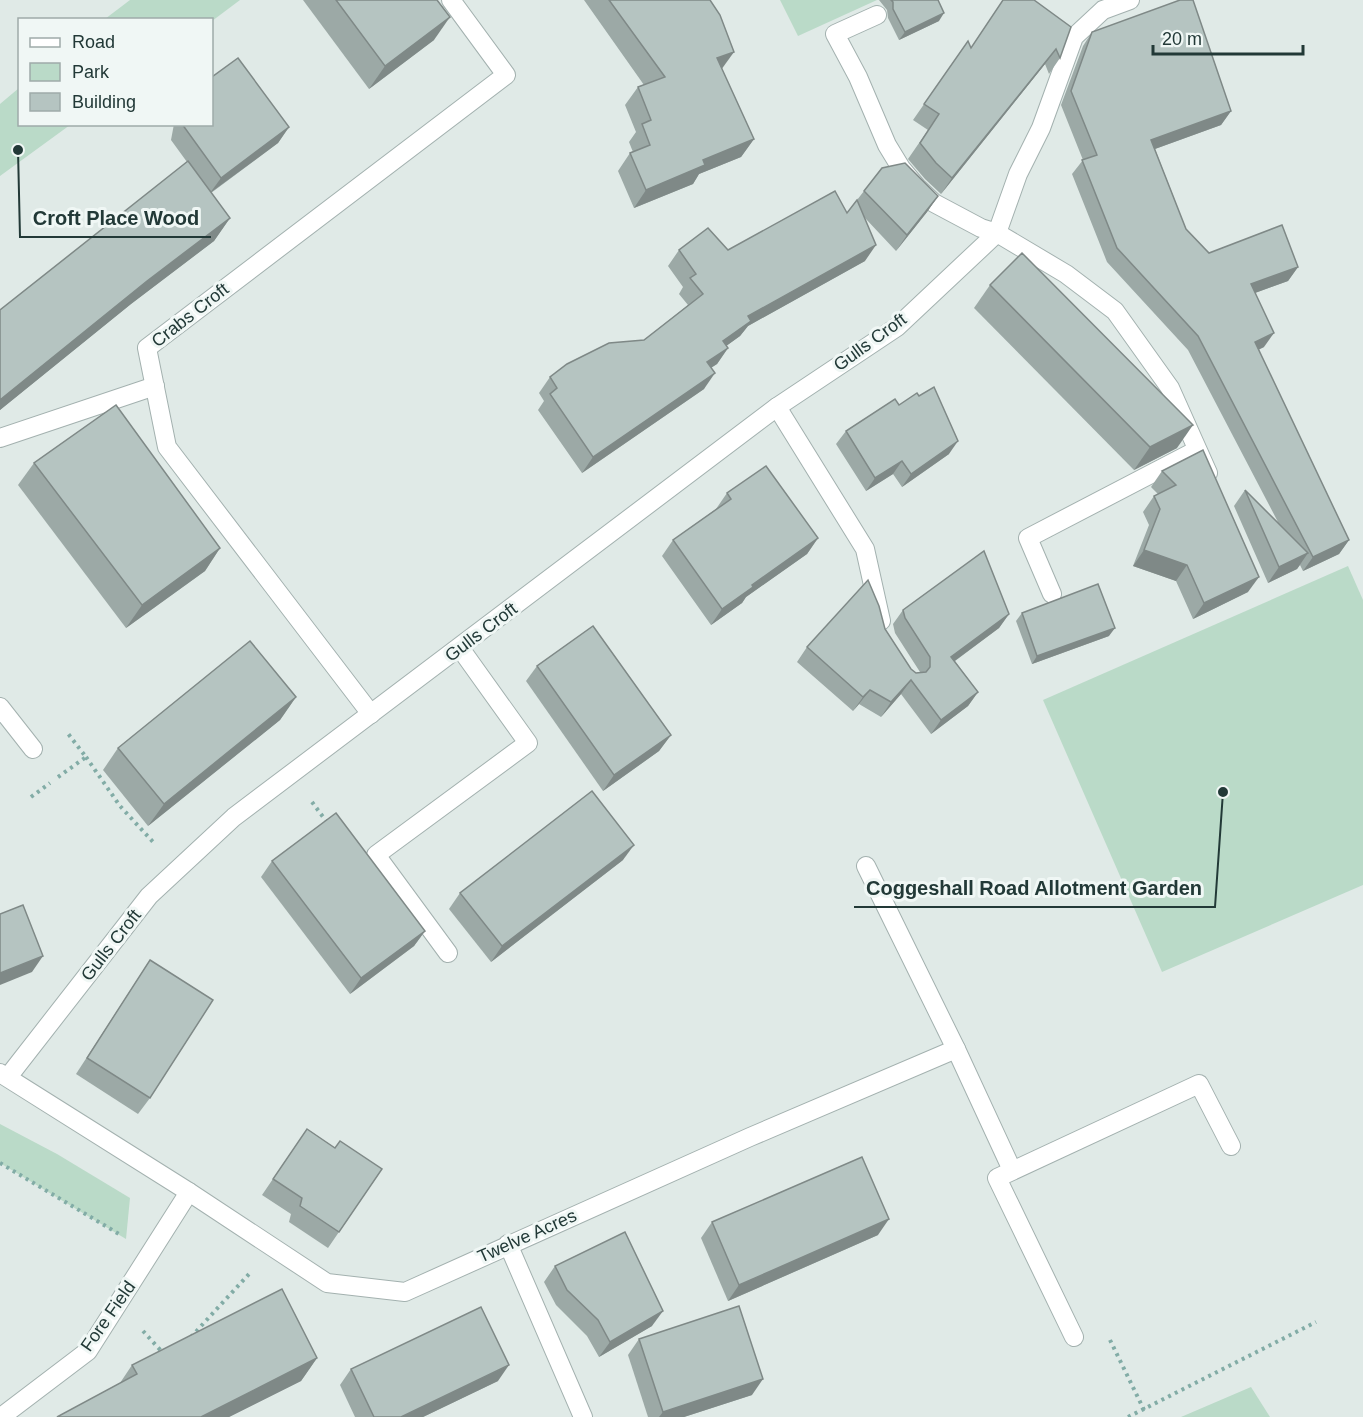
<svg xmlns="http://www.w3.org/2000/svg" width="1363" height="1417" viewBox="0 0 1363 1417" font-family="Helvetica,sans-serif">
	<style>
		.green { fill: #badac8 }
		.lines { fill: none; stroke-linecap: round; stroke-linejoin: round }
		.lane-casing { stroke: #a3b1af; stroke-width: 20 }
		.street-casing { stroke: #a3b1af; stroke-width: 20 }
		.path { stroke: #82aca6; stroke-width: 4; stroke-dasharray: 3 4.5; stroke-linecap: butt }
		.lane { stroke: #fff; stroke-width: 18 }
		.street { stroke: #fff; stroke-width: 18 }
		.wall { fill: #9ca9a6 }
		.shaded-wall { fill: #7f8987 }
		.building { fill: #b5c4c1; stroke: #7f8987; stroke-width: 1.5 }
		.labels { text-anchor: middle; stroke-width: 6; stroke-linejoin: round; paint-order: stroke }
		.street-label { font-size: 18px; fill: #223937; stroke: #f0f7f5 }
		.leader { fill: none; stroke: #223937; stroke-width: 2 }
		.callout-dot { fill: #223937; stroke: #f0f7f5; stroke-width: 2 }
		.callout-label { font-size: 20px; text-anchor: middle; font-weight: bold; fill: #223937; stroke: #f0f7f5; stroke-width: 6; stroke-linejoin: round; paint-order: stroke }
	</style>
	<rect width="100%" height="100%" fill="#e0eae7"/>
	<g class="green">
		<path d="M130 0H240L212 21 105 19Z"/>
		<path d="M780 0H877L798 36Z"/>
		<path d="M19 88 20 124 70 125 0 176V104Z"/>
		<path d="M1348 566 1363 600V885L1162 972 1043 700Z"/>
		<path d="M0 1124 57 1154 130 1198 126 1239 0 1163Z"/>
		<path d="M1251 1387 1270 1417H1181Z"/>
	</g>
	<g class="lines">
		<defs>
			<g id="lane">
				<path d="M777 407 865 549 881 621"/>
				<path d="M0 438 155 386"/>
				<path d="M0 707 33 749"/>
			</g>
			<g id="street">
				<path d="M877 15 835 34 858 77 887 145 901 168 917 187 934 203 981 228 997 233 1066 274 1115 311 1170 388 1208 473"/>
				<path d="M1052 594 1028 538 1197 450"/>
				<path d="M371 714 167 447 147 348 506 75 451 0"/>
				<path d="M866 866 956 1049"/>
				<path d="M448 953 376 855 528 743 460 648"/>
				<path d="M0 1073 189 1192 327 1283 405 1292 750 1137 956 1049 1012 1170"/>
				<path d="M8 1077 149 896 234 817 777 407 897 327 997 233 1018 174 1041 128 1074 37 1103 10 1130 0"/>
				<path d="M508 1244 583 1417"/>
				<path d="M1074 1337 997 1178 1199 1084 1231 1146"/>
				<path d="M1 1417 88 1351 189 1192"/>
			</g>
		</defs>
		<use href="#lane" class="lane-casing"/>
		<use href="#street" class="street-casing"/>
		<g class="path">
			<path d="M86 757 120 806 154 843"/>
			<path d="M58 777 86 757 66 731"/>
			<path d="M31 797 50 783"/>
			<path d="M312 802 329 825"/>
			<path d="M0 1163 119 1234"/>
			<path d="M143 1331 164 1354"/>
			<path d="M191 1337 249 1274"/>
			<path d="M1110 1340 1144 1410"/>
			<path d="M1128 1417 1316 1322"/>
		</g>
		<use href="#lane" class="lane"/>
		<use href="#street" class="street"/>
	</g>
	<g class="wall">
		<path d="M303 0H437L434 40 369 89Z"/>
		<path d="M584 0H710L722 69 754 139 741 157 699 174 693 184 634 208 618 171 630 153 633 152 629 142 636 132 625 105 638 87 644 85Z"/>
		<path d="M879 0H938L939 21 899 40 888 18 887 10Z"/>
		<path d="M1003 0H1034L1060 58 1049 74 1045 64 941 194 925 179 908 159 928 130 913 120 968 41 971 48Z"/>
		<path d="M1092 32 1231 111 1221 125 1155 149 1186 229 1209 253 1298 267 1288 281 1255 293 1264 347 1258 350 1349 540 1339 554 1303 571 1300 565 1297 569 1268 583 1234 506 1245 490 1278 522 1188 350 1107 262 1072 174 1083 160 1061 105 1083 46Z"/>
		<path d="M174 124H212L289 127 278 143 211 193 230 218 214 241 131 304 0 410V310L187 162 171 140Z"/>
		<path d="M864 191 938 196 927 212 896 251 865 218V261L748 326 740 336 726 346 728 348 717 364 711 368 704 389 582 473 538 410 544 401 539 393 550 377 644 340 688 305 679 294 683 287 668 266 679 250H728L847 213Z"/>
		<path d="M990 285 1177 448 1134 470 974 308Z"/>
		<path d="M899 405 949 454 902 487 893 474 866 491 836 444 846 431Z"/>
		<path d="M1203 450 1248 592 1193 619 1176 581 1133 566 1149 525 1143 512 1154 496 1158 494 1151 487 1162 471Z"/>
		<path d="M34 463 220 548 205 571 126 628 18 485Z"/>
		<path d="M727 493 818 538 807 554 746 597 742 603 711 625 662 556 673 540 716 509Z"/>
		<path d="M903 610 1009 614 999 628 955 661 978 692 968 706 931 734 901 694 881 717 859 704 853 711 797 662 807 647 885 629 911 669 916 673 920 672 895 633 893 624Z"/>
		<path d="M1022 613 1109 636 1032 664 1016 621Z"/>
		<path d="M537 666 671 735 659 751 603 791 526 681Z"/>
		<path d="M296 697 280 720 148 826 103 770 118 748Z"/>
		<path d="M623 860 491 962 449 909 460 893Z"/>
		<path d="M272 861 425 931 414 946 350 994 261 877Z"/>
		<path d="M150 960V1098L138 1114 76 1074Z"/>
		<path d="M307 1129 335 1148 382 1169 328 1248 289 1222 291 1214 262 1195Z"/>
		<path d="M712 1222 878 1235 728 1301 701 1238Z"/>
		<path d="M555 1266 652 1326 599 1357 587 1336 556 1305 544 1282Z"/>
		<path d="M639 1339 752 1395 684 1417H648L628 1355Z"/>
		<path d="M317 1358 301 1381 229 1417H57L120 1383 132 1365Z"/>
		<path d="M351 1369 498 1381 423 1417H355L340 1385Z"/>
	</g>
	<g class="shaded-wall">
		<path d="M944 13 939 21 899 40 905 32Z"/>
		<path d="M450 17 434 40 369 89 385 66Z"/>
		<path d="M1056 49 1045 64 941 194 952 178Z"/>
		<path d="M734 52 721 70 717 58Z"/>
		<path d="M1231 111 1221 125 1141 154 1151 140Z"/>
		<path d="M289 127 278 143 210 193 221 178Z"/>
		<path d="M754 139 741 157 699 174 693 184 634 208 646 190 703 160Z"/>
		<path d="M938 196 927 212 896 251 907 235Z"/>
		<path d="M230 218 214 241 131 304 0 410V400L147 281Z"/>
		<path d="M876 245 865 261 748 326 740 336 711 357 723 341 748 316Z"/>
		<path d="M1298 267 1288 281 1241 298 1251 284Z"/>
		<path d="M1274 333 1264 347 1245 356 1255 342Z"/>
		<path d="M728 348 717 364 696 377 707 362Z"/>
		<path d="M715 373 704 389 582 473 593 457Z"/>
		<path d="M1193 425 1177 448 1134 470 1150 447Z"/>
		<path d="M958 441 949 454 902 487 911 474Z"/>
		<path d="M902 461 893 474 866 491 875 478Z"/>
		<path d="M818 538 807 554 746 597 742 603 711 625 722 609 752 585Z"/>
		<path d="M1349 540 1339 554 1303 571 1313 557Z"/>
		<path d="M220 548 205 571 126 628 142 605Z"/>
		<path d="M1144 550 1187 565 1176 581 1133 566Z"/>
		<path d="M1308 553 1297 569 1268 583 1279 567Z"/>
		<path d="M1259 577 1248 592 1193 619 1204 603Z"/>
		<path d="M1009 614 999 628 941 671 951 657Z"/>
		<path d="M1115 628 1109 636 1032 664 1037 656Z"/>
		<path d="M911 680 901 694 881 717 891 702Z"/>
		<path d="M870 690 859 704 853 711 863 697Z"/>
		<path d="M978 692 968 706 931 734 941 720Z"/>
		<path d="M296 697 280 720 148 826 164 804Z"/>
		<path d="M671 735 659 751 603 791 614 775Z"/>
		<path d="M634 845 623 860 491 962 502 946Z"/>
		<path d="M425 931 414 946 350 994 361 978Z"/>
		<path d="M43 956 32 972 0 985V973Z"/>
		<path d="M889 1219 878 1235 728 1301 739 1285Z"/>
		<path d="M663 1311 652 1326 599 1357 610 1342Z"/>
		<path d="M317 1358 301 1381 229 1417H201Z"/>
		<path d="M509 1365 498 1381 423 1417H401Z"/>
		<path d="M763 1379 752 1395 684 1417H659L663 1412Z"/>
	</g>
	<g class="building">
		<path d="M336 0H437L450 17 385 66Z"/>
		<path d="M609 0H710L720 15 734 52 717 58 754 139 703 160 705 165 646 190 630 153 650 145 642 124 651 120 638 87 665 77Z"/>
		<path d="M891 0H938L944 13 905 32 893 9V2Z"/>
		<path d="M1003 0H1034L1071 27 1060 58 1056 49 952 178 936 163 920 143 939 114 924 104 968 41 971 48Z"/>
		<path d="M1180 0H1193L1231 111 1151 140 1186 229 1209 253 1282 225 1298 267 1251 284 1274 333 1255 342 1349 540 1313 557 1198 336 1117 248 1082 160 1097 155 1071 91 1092 32Z"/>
		<path d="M238 58 289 127 221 178 182 124H212V77Z"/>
		<path d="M188 161 230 218 147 281 0 400V310Z"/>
		<path d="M905 163 938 196 907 235 864 191 882 168Z"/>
		<path d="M835 191 847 213 857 200 876 245 748 316 751 321 723 341 728 348 707 362 715 373 593 457 550 394 557 388 550 377 567 364 609 343 644 340 703 294 690 278 696 274 679 250 708 228 728 250Z"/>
		<path d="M1022 253 1193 425 1150 447 990 285Z"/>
		<path d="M934 387 958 441 911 474 902 461 875 478 846 431 895 399 899 405 917 393 919 396Z"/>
		<path d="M116 405 220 548 142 605 34 463Z"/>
		<path d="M1203 450 1259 577 1204 603 1187 565 1144 550 1160 509 1154 496 1176 485 1162 471Z"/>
		<path d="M766 466 818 538 752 585 753 587 722 609 673 540 731 499 727 493Z"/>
		<path d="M1245 490 1308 553 1279 567Z"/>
		<path d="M984 551 1009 614 951 657 978 692 941 720 911 680 891 702 870 690 863 697 807 647 868 580 879 606 885 629 911 669 916 673 926 672 930 667V657L905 618 903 610Z"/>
		<path d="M1098 584 1115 628 1037 656 1022 613Z"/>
		<path d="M593 626 671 735 614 775 537 666Z"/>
		<path d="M250 641 296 697 164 804 118 748Z"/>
		<path d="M592 791 634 845 502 946 460 893Z"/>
		<path d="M336 813 425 931 361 978 272 861Z"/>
		<path d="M23 905 43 956 0 973V914Z"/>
		<path d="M150 960 213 1000 150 1098 87 1058Z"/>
		<path d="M307 1129 335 1148 340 1141 382 1169 339 1232 300 1206 302 1198 273 1179Z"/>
		<path d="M862 1157 889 1219 739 1285 712 1222Z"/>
		<path d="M625 1232 663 1311 610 1342 598 1320 567 1290 555 1266Z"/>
		<path d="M282 1289 317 1358 201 1417H57L137 1374 132 1365Z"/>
		<path d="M739 1306 763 1379 663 1412 639 1339Z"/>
		<path d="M481 1307 509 1365 401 1417H374L351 1369Z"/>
	</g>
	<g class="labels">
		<g class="street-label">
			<text transform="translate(190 315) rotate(-38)" y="6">Crabs Croft</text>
			<text transform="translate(870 342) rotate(-36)" y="6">Gulls Croft</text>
			<text transform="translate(481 632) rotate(-37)" y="6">Gulls Croft</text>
			<text transform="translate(111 945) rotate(-52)" y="6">Gulls Croft</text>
			<text transform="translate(527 1236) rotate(-24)" y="6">Twelve Acres</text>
			<text transform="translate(108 1316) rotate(-55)" y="6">Fore Field</text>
		</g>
	</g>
	<path class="leader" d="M18 150L20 237H211M1223 792L1215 907H854"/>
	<g class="callout-dot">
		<circle cx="18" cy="150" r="6"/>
		<circle cx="1223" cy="792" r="6"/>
	</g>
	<g class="callout-label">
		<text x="116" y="225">Croft Place Wood</text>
		<text x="1034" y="895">Coggeshall Road Allotment Garden</text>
	</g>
	<rect x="18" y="18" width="195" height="108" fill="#f0f7f5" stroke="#9eaba9" stroke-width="1.5"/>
	<rect x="30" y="38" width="30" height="9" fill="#ffffff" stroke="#9eaba9" stroke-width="1.5"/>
	<text x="72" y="48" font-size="18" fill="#223937">Road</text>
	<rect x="30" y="63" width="30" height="18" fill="#badac8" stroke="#9eaba9" stroke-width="1.5"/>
	<text x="72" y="78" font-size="18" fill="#223937">Park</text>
	<rect x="30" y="93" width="30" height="18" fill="#b5c4c1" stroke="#9eaba9" stroke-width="1.5"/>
	<text x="72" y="108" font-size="18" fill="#223937">Building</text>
	<path d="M1153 45v9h150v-9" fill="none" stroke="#223937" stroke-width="3"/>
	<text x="1162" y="45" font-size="18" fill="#223937" stroke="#f0f7f5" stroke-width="4.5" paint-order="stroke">20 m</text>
</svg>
